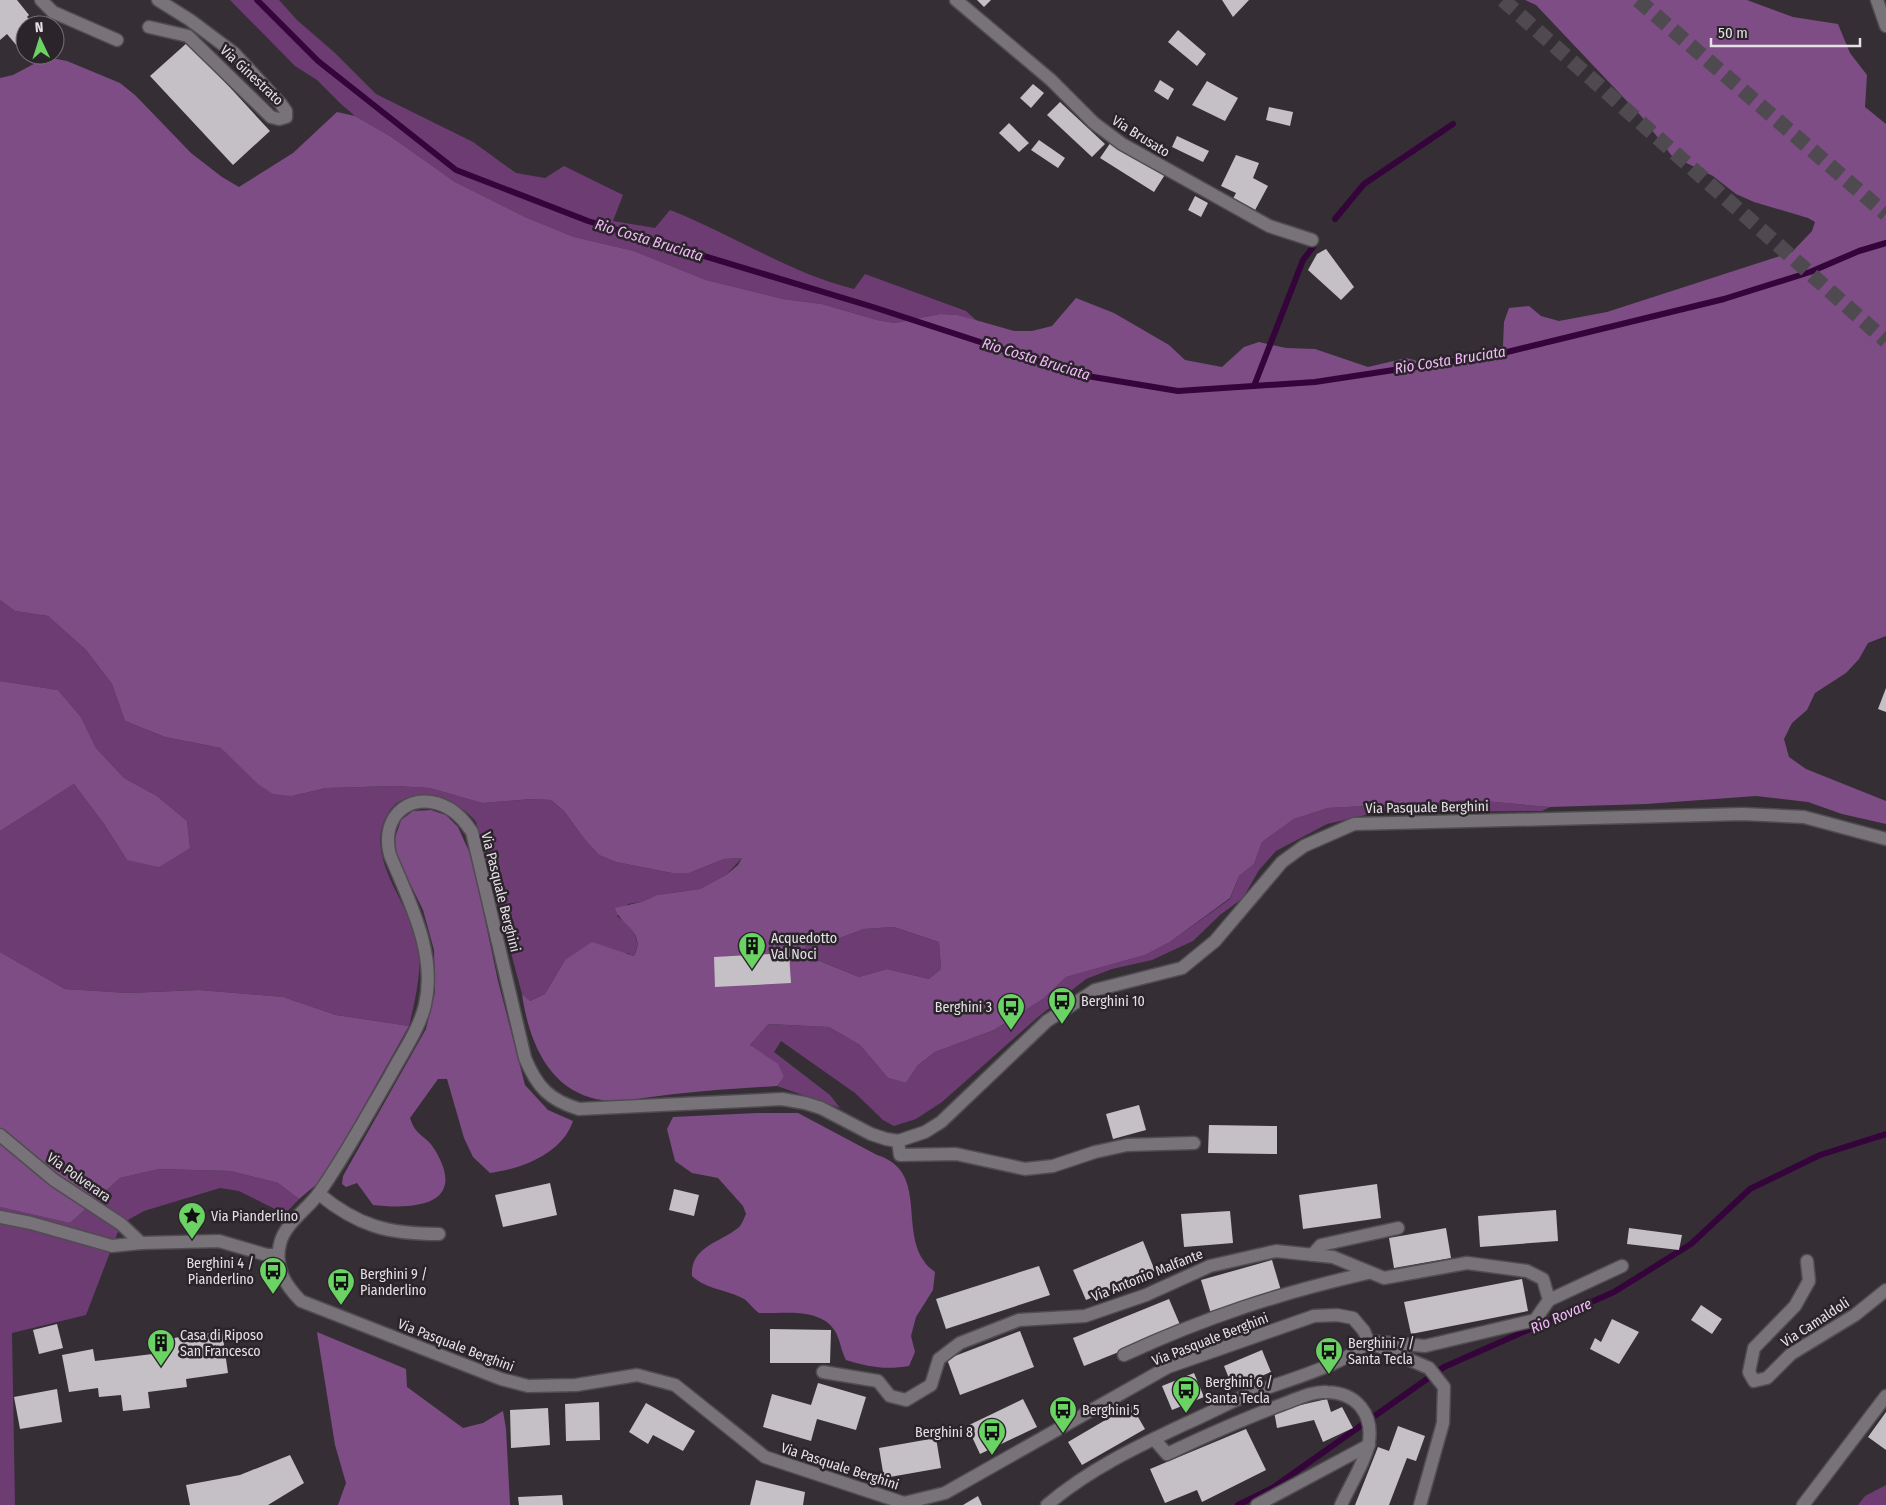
<svg xmlns="http://www.w3.org/2000/svg" width="1886" height="1505" viewBox="0 0 1886 1505" font-family="'Fira Sans Condensed',sans-serif">
	<style>
		.green { fill: #6c3c73 }
		.forest { fill: #7e4d85; fill-rule: evenodd }
		.lines { fill: none; stroke-linecap: round; stroke-linejoin: round }
		.stream { stroke: #34043b; stroke-width: 6 }
		.building { fill: #c5bfc6 }
		.highway-tunnel { stroke: #4f4a50; stroke-width: 15; stroke-dasharray: 15 8; stroke-linecap: butt }
		.minor-casing { stroke: #504c51; stroke-width: 15 }
		.minor { stroke: #787279; stroke-width: 12 }
		.labels { text-anchor: middle; stroke-width: 5; stroke-linejoin: round; paint-order: stroke }
		.street-label { font-size: 14px; fill: #e5e2e6; stroke: #2b252b }
		.poi-label { font-size: 14px; fill: #e5e2e6; stroke: #2b252b; text-anchor: start }
		.water-label { font-size: 15px; font-style: italic; fill: #f4bafb; stroke: #2b252b }
	</style>
	<rect width="100%" height="100%" fill="#352f35"/>
	<g class="green">
		<path d="M230 0H279L297 20 335 53 376 94 473 142 516 173 545 178 564 166 623 195 613 221 655 228 670 210C732 234 789 273 854 289L865 274 966 311 977 321 958 315 940 314 895 323 877 320 822 304 783 299 706 280 634 251 574 237 525 217 455 182 390 136 355 116 341 104 317 80 295 66Z"/>
		<path d="M0 600 15 611 48 616 86 650 112 684 125 721 165 737 221 748 292 796 326 788 395 786 430 788 482 803 533 799 551 800 564 811 586 841 599 855 616 862 672 873H689L724 859 742 858 726 875 700 889 657 895 641 902 628 904 617 916C631 926 643 939 634 956L627 953 565 960 545 994 530 1001 522 994 476 822C464 806 443 798 423 798 403 798 396 799 386 817 365 856 408 903 417 939 424 963 415 1002 409 1026L336 1015 283 997 199 990 128 993 65 989 0 952V831L74 784 104 824 127 860 190 848 187 821 157 796 124 778 96 748 81 717 58 690 0 681Z"/>
		<path d="M1473 800 1550 807 1542 811 1379 812 1327 824 1276 851 1259 870 1243 898 1220 915 1193 941 1152 960 1112 969 1086 979 1038 1017 942 1102 916 1119 894 1126 883 1120 855 1093 781 1041 774 1052 830 1095 840 1108 777 1086 784 1077 750 1045 767 1024 829 1027 860 1045 888 1078 906 1083 918 1065 935 1052 994 1030 1043 999 1066 977 1145 955 1170 942 1230 899 1239 876 1254 864 1262 842 1294 819 1328 808Z"/>
		<path d="M894 927 939 942 941 969 929 979 887 969 859 977 817 960 806 952 804 942 815 938 837 939 864 929Z"/>
		<path d="M159 1169 231 1171 278 1183 299 1199 285 1214 239 1191 220 1188 144 1211 121 1224 86 1315 12 1333 15 1505H0V1207L70 1223 120 1178Z"/>
		<path d="M1886 1485V1505H1858L1865 1496Z"/>
	</g>
	<g class="forest">
		<path d="M1525 0H1747L1793 17 1838 24 1850 53 1867 75 1865 107 1886 124V636L1868 643 1859 659 1846 673 1815 693 1807 710 1792 723 1784 739 1789 757 1806 769 1886 801V824L1842 814 1808 802 1756 796 1646 804 1550 807 1473 800 1328 808 1294 819 1262 842 1254 864 1239 876 1230 898 1170 942 1145 955 1066 977 1043 999 994 1030 935 1052 918 1065 906 1083 888 1078 860 1045 829 1027 768 1024 750 1045 778 1064 784 1077 777 1086C743 1088 709 1090 675 1094 650 1096 616 1105 592 1098 545 1085 528 1036 522 994L530 1001 545 994 565 960 592 942 634 956C647 931 620 926 615 908L641 902 657 895 700 889 726 875 738 865 742 858 724 859 689 873H672L616 862 599 855 586 841 564 811 551 800 532 799 482 803 430 788 395 786 326 788 292 796 273 794 258 784 221 748 165 737 125 721 112 684 86 650 48 616 15 611 0 600V78L13 75 47 57 67 61 120 83 135 95 191 153 222 177 239 187 293 153 337 112 355 116 390 136 455 182 525 217 574 237 634 251 706 280 783 299 822 304 877 320 895 323 940 314 958 315 1014 331H1032L1052 326 1076 298 1114 313 1169 345 1185 360 1222 367 1244 347 1259 342 1286 348 1315 349 1368 367 1406 358 1426 363 1503 346 1504 322 1509 308 1529 306 1541 316 1559 321 1607 312 1792 252 1812 231 1815 222 1808 218 1754 202 1736 194 1713 176 1672 156 1641 116 1536 5ZM894 927 939 942 941 969 929 979 887 969 859 977 817 960 806 952 804 941 815 938 837 939 864 929Z"/>
		<path d="M0 681 58 690 81 717 96 748 124 778 157 796 187 821 190 848 159 867 127 860 104 824 74 784 0 831Z"/>
		<path d="M431 810 446 815 458 827 472 858 498 981 525 1085 548 1110 573 1121C562 1154 521 1169 490 1173L473 1157 464 1138 447 1079H438L410 1118C416 1137 426 1135 435 1150 468 1205 416 1210 373 1205L357 1183 346 1187 342 1184 343 1176 426 1029 435 992 434 950 423 910 396 855 395 838 401 820 413 811Z"/>
		<path d="M0 952 65 989 128 993 199 990 283 997 336 1015 409 1026 323 1179 299 1199 278 1183 231 1171 159 1169 120 1178 70 1223 0 1207Z"/>
		<path d="M757 1113H798L877 1155C928 1171 900 1227 924 1261 926 1265 931 1269 935 1272L933 1290 916 1317 911 1336 915 1352 909 1366C886 1370 868 1367 846 1360 841 1351 840 1339 835 1331 820 1307 783 1314 759 1313 753 1309 749 1302 744 1299 726 1289 707 1290 692 1276 690 1247 719 1243 738 1228 742 1225 744 1218 746 1214L743 1206 718 1178 692 1173 675 1161 667 1129 673 1117Z"/>
		<path d="M317 1332 406 1369 407 1387 463 1428 483 1423 503 1411 506 1429 510 1505H338L346 1483 335 1445Z"/>
	</g>
	<g class="lines">
		<g class="stream">
			<path d="M257 0 318 61 456 170 588 221 873 307 1081 375 1178 391 1315 382 1499 354 1724 299 1810 272 1859 251 1886 243"/>
			<path d="M1335 219 1364 184 1453 124"/>
			<path d="M1254 386 1303 260 1313 247"/>
			<path d="M1238 1505 1274 1487 1444 1367 1614 1292 1691 1244 1750 1189 1820 1155 1886 1134"/>
		</g>
	</g>
	<g class="building">
		<path d="M0 0H17L29 15 27 17 34 25H25V39L17 46 7 34 0 40Z"/>
		<path d="M977 0H991L984 7Z"/>
		<path d="M1222 0H1249L1233 17Z"/>
		<path d="M1178 30 1206 54 1197 66 1168 42Z"/>
		<path d="M188 42 270 131 233 165 150 76Z"/>
		<path d="M1160 80 1174 89 1168 100 1154 91Z"/>
		<path d="M1207 81 1238 98 1225 121 1192 105Z"/>
		<path d="M1033 84 1044 93 1031 108 1020 98Z"/>
		<path d="M1060 102 1105 144 1092 157 1047 115Z"/>
		<path d="M1269 107 1293 112 1290 126 1266 120Z"/>
		<path d="M1009 123 1029 143 1019 152 999 133Z"/>
		<path d="M1177 136 1209 151 1203 162 1172 147Z"/>
		<path d="M1039 140 1065 158 1058 168 1031 150Z"/>
		<path d="M1111 142 1142 162 1166 173 1154 192 1100 158Z"/>
		<path d="M1236 155 1259 163 1253 178 1268 186 1253 214 1230 204 1236 193 1221 186Z"/>
		<path d="M1195 196 1208 203 1201 217 1188 210Z"/>
		<path d="M1326 249 1354 287 1341 300 1308 270 1317 254Z"/>
		<path d="M1886 688V712L1878 709Z"/>
		<path d="M789 953 791 983 715 987 714 957Z"/>
		<path d="M1139 1105 1146 1130 1113 1139 1106 1114Z"/>
		<path d="M1209 1125 1277 1126V1154L1208 1153Z"/>
		<path d="M550 1183 557 1215 503 1227 495 1195Z"/>
		<path d="M1377 1184 1381 1218 1303 1229 1299 1195Z"/>
		<path d="M674 1189 699 1195 694 1216 669 1210Z"/>
		<path d="M1556 1210 1558 1241 1480 1247 1478 1216Z"/>
		<path d="M1230 1211 1233 1243 1184 1247 1181 1214Z"/>
		<path d="M1446 1228 1451 1258 1394 1268 1389 1238Z"/>
		<path d="M1629 1228 1682 1235 1679 1250 1627 1244Z"/>
		<path d="M1143 1241 1155 1271 1086 1300 1073 1270Z"/>
		<path d="M1272 1260 1282 1294 1211 1314 1201 1280Z"/>
		<path d="M1039 1266 1050 1295 946 1329 936 1299Z"/>
		<path d="M1522 1279 1528 1311 1411 1334 1404 1302Z"/>
		<path d="M1169 1299 1181 1327 1084 1366 1073 1338Z"/>
		<path d="M1701 1305 1722 1319 1712 1334 1691 1320Z"/>
		<path d="M1612 1319 1639 1332 1619 1364 1590 1349 1595 1338 1601 1342Z"/>
		<path d="M57 1324 63 1348 39 1354 33 1330Z"/>
		<path d="M770 1329 831 1330 830 1363H770Z"/>
		<path d="M222 1331 228 1373 186 1379 187 1387 148 1392 150 1408 123 1411 121 1395 99 1397 98 1388 69 1392 62 1355 93 1349 95 1361 169 1352 167 1339Z"/>
		<path d="M1020 1331 1034 1367 960 1395 947 1359Z"/>
		<path d="M1262 1350 1271 1372 1233 1388 1224 1366Z"/>
		<path d="M1194 1373 1204 1397 1172 1410 1162 1386Z"/>
		<path d="M818 1383 866 1397 856 1430 817 1419 811 1441 763 1427 772 1394 811 1405Z"/>
		<path d="M57 1389 62 1422 20 1429 14 1397Z"/>
		<path d="M1023 1399 1037 1427 980 1454 967 1426Z"/>
		<path d="M1327 1399 1331 1412 1342 1407 1353 1428 1323 1442 1314 1420 1277 1428 1274 1411Z"/>
		<path d="M599 1402 600 1440 566 1441 565 1404Z"/>
		<path d="M646 1403 695 1431 683 1451 653 1435 648 1444 629 1432Z"/>
		<path d="M1131 1405 1145 1429 1082 1465 1068 1442Z"/>
		<path d="M548 1408 550 1445 511 1448 510 1410Z"/>
		<path d="M1886 1412V1450L1868 1437Z"/>
		<path d="M1398 1426 1425 1436 1416 1461 1407 1458 1389 1505H1355L1378 1447 1389 1451Z"/>
		<path d="M1246 1429 1266 1470 1202 1502 1197 1490 1165 1503 1150 1469Z"/>
		<path d="M936 1438 941 1468 884 1478 879 1448Z"/>
		<path d="M290 1455 304 1483 268 1505H190L186 1485 240 1475Z"/>
		<path d="M756 1480 805 1492 803 1505H750Z"/>
		<path d="M562 1495 563 1505H519L518 1497Z"/>
		<path d="M978 1496 982 1505H963Z"/>
	</g>
	<g class="lines">
		<g class="highway-tunnel">
			<path d="M1503 0 1886 341"/>
			<path d="M1638 0 1886 214"/>
		</g>
		<defs>
			<g id="minor">
				<path d="M41 0 53 12 117 40"/>
				<path d="M956 0 1051 80 1094 123 1122 144 1269 226 1312 240"/>
				<path d="M1877 0 1886 26"/>
				<path d="M149 27 188 36 271 117 279 119 286 117V111L281 104 234 53 190 20 158 0"/>
				<path d="M0 1135 54 1180 121 1224 141 1243"/>
				<path d="M898 1141 900 1155 956 1154 1025 1169 1053 1166 1095 1152 1127 1145 1194 1143"/>
				<path d="M319 1194C358 1226 388 1234 439 1234"/>
				<path d="M0 1217 31 1223 112 1246 141 1243 219 1241 267 1255H278"/>
				<path d="M1312 1255 1321 1245 1398 1228"/>
				<path d="M1807 1261 1809 1281 1795 1306 1754 1348 1749 1372 1754 1381 1767 1378 1791 1354 1855 1315 1886 1290"/>
				<path d="M1549 1300 1622 1266"/>
				<path d="M1368 1341 1364 1331 1353 1318 1337 1315 1314 1316 1168 1367 945 1493 904 1503 765 1457 675 1385 637 1375 576 1385 528 1386 501 1379 301 1301C285 1285 274 1267 280 1244 284 1224 308 1209 319 1193 345 1156 367 1115 390 1076 402 1053 419 1030 425 1005 437 953 409 901 390 855 379 814 414 788 450 809 460 815 466 823 472 832L525 1058C537 1087 549 1100 579 1109L782 1099 805 1103 821 1108 871 1134 886 1139 898 1141 925 1132 941 1122 1047 1021 1095 990 1182 968 1215 941 1282 862 1304 846 1354 824 1743 814 1804 817 1886 839"/>
				<path d="M1373 1344 1429 1368 1444 1387 1443 1423 1420 1505"/>
				<path d="M1124 1355C1206 1317 1280 1293 1368 1273"/>
				<path d="M823 1372 878 1381 890 1396 906 1400 931 1385 939 1359 960 1343 1019 1320 1085 1316 1146 1295 1210 1266 1276 1251 1333 1257 1384 1278 1467 1263 1527 1271 1543 1279 1549 1300 1535 1320 1425 1346 1368 1341"/>
				<path d="M1154 1439 1167 1454C1205 1436 1243 1419 1283 1404 1297 1399 1312 1391 1327 1392 1357 1393 1373 1414 1369 1442 1367 1458 1348 1489 1341 1505"/>
				<path d="M1047 1505C1088 1470 1136 1447 1185 1424 1206 1415 1226 1404 1247 1395 1277 1383 1350 1364 1368 1341"/>
				<path d="M1257 1505 1369 1445"/>
				<path d="M1803 1505 1886 1396"/>
			</g>
		</defs>
		<use href="#minor" class="minor-casing"/>
		<use href="#minor" class="minor"/>
	</g>
	<defs>
		<symbol id="building-pin" viewBox="-11 -11 22 30"><path d="M0 17L-7.5 6A9.5 9.5 0 1 1 7.5 6Z" fill="#6ad363" stroke="#2b252b"/><path d="M-4-6H4V6H1V3H-1V6H-4ZM-2.5-4.3h1.7v1.8h-1.7ZM.8-4.3h1.7v1.8H.8ZM-2.5-1h1.7V.8h-1.7ZM.8-1h1.7V.8H.8Z" fill="#111"/></symbol>
		<symbol id="bus-pin" viewBox="-11 -11 22 30"><path d="M0 17L-7.5 6A9.5 9.5 0 1 1 7.5 6Z" fill="#6ad363" stroke="#2b252b"/><path d="M-5-6H5V4H4V6H2V4H-2V6H-4V4H-5ZM-3.5-4V0h7V-4ZM-3.5 1.2v1.5H-2V1.2ZM2 1.2v1.5H3.5V1.2Z" fill="#111"/></symbol>
		<symbol id="sight-pin" viewBox="-11 -11 22 30"><path d="M0 17L-7.5 6A9.5 9.5 0 1 1 7.5 6Z" fill="#6ad363" stroke="#2b252b"/><path d="M0-6L1.8-2.2L6-1.7L2.9 1.2L3.7 5.4L0 3.3L-3.7 5.4L-2.9 1.2L-6-1.7L-1.8-2.2Z" fill="#111"/></symbol>
	</defs>
	<g fill-rule="evenodd">
		<use href="#building-pin" x="736" y="930" width="32" height="43"/>
		<use href="#bus-pin" x="1046" y="985" width="32" height="43"/>
		<use href="#bus-pin" x="995" y="991" width="32" height="43"/>
		<use href="#sight-pin" x="176" y="1200" width="32" height="43"/>
		<use href="#bus-pin" x="257" y="1255" width="32" height="43"/>
		<use href="#bus-pin" x="325" y="1266" width="32" height="43"/>
		<use href="#building-pin" x="145" y="1327" width="32" height="43"/>
		<use href="#bus-pin" x="1313" y="1335" width="32" height="43"/>
		<use href="#bus-pin" x="1170" y="1374" width="32" height="43"/>
		<use href="#bus-pin" x="1047" y="1394" width="32" height="43"/>
		<use href="#bus-pin" x="976" y="1416" width="32" height="43"/>
	</g>
	<g class="labels">
		<g class="street-label">
			<text transform="translate(252 75) rotate(43)" y="5">Via Ginestrato</text>
			<text transform="translate(1141 136) rotate(32)" y="5">Via Brusato</text>
			<text transform="translate(1427 807) rotate(-1)" y="5">Via Pasquale Berghini</text>
			<text transform="translate(501 892) rotate(76)" y="5">Via Pasquale Berghini</text>
			<text transform="translate(79 1177) rotate(35)" y="5">Via Polverara</text>
			<text transform="translate(1147 1275) rotate(-22)" y="5">Via Antonio Malfante</text>
			<text transform="translate(1815 1322) rotate(-33)" y="5">Via Camaldoli</text>
			<text transform="translate(1210 1339) rotate(-21)" y="5">Via Pasquale Berghini</text>
			<text transform="translate(456 1345) rotate(21)" y="5">Via Pasquale Berghini</text>
			<text transform="translate(840 1466) rotate(18)" y="5">Via Pasquale Berghini</text>
		</g>
		<g class="poi-label">
			<text x="771" y="943">Acquedotto<tspan x="771" dy="16">Val Noci</tspan></text>
			<text x="1081" y="1006">Berghini 10</text>
			<text x="992" y="1012" text-anchor="end">Berghini 3</text>
			<text x="211" y="1221">Via Pianderlino</text>
			<text x="254" y="1268" text-anchor="end">Berghini 4 /<tspan x="254" dy="16">Pianderlino</tspan></text>
			<text x="360" y="1279">Berghini 9 /<tspan x="360" dy="16">Pianderlino</tspan></text>
			<text x="180" y="1340">Casa di Riposo<tspan x="180" dy="16">San Francesco</tspan></text>
			<text x="1348" y="1348">Berghini 7 /<tspan x="1348" dy="16">Santa Tecla</tspan></text>
			<text x="1205" y="1387">Berghini 6 /<tspan x="1205" dy="16">Santa Tecla</tspan></text>
			<text x="1082" y="1415">Berghini 5</text>
			<text x="973" y="1437" text-anchor="end">Berghini 8</text>
		</g>
		<g class="water-label">
			<text transform="translate(649 240) rotate(17)" y="5">Rio Costa Bruciata</text>
			<text transform="translate(1036 359) rotate(17)" y="5">Rio Costa Bruciata</text>
			<text transform="translate(1450 360) rotate(-9)" y="5">Rio Costa Bruciata</text>
			<text transform="translate(1561 1316) rotate(-24)" y="5">Rio Rovare</text>
		</g>
	</g>
	<g transform="translate(40 40) rotate(356)"><circle r="24" fill="#2b252b" stroke="#757176"/>
	<path d="M0-4L9 19L0 12L-9 19Z" fill="#6ad363"/>
	<text y="-8" font-size="14" font-weight="bold" text-anchor="middle" fill="#e5e2e6">N</text>
	</g>
	<path d="M1711 38v8h149v-8" fill="none" stroke="#e5e2e6" stroke-width="2.5"/>
	<text x="1718" y="38" font-size="15" fill="#e5e2e6" stroke="#2b252b" stroke-width="4" paint-order="stroke">50 m</text>
</svg>
